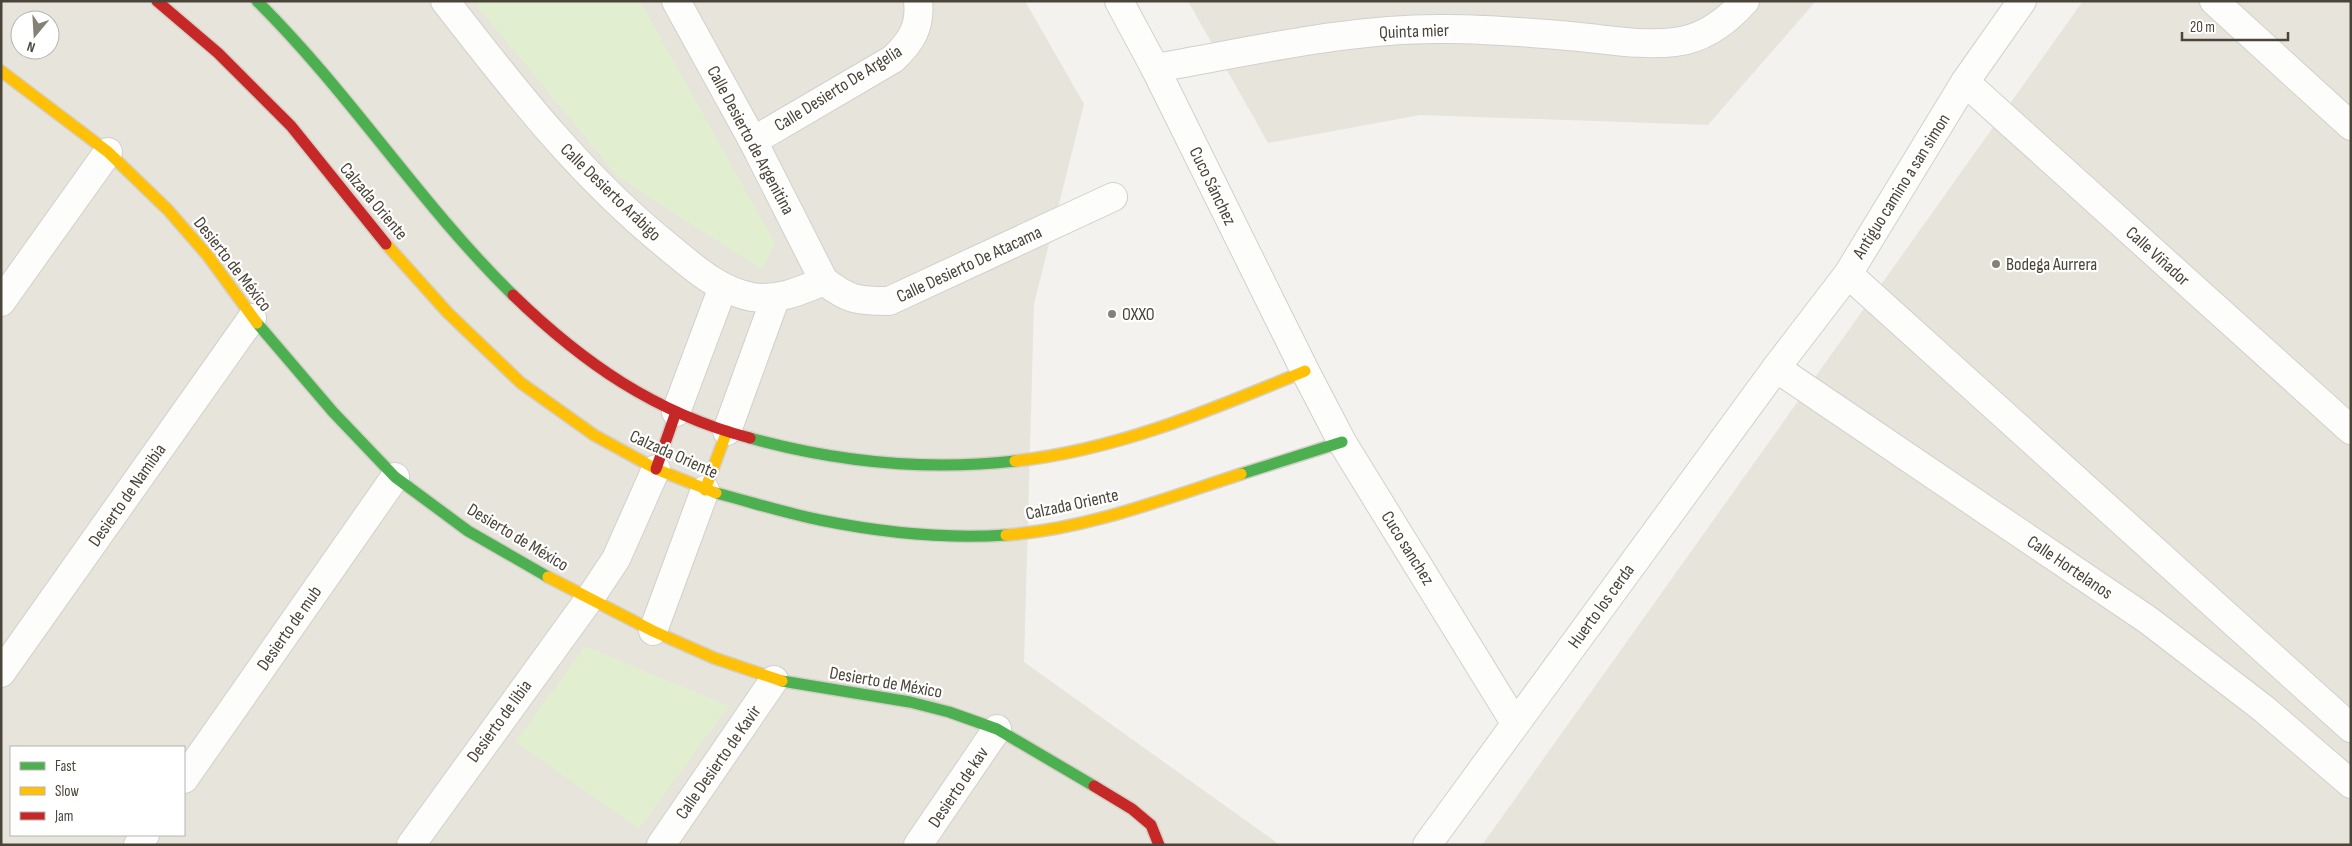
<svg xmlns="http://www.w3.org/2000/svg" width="2352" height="846" viewBox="0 0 2352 846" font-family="'Sofia Sans Condensed',sans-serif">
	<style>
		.residential { fill: #e7e4dc; fill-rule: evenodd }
		.green { fill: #e1eecf }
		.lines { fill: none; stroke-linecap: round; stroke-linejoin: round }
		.street-casing { stroke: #d2d0cb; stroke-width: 30 }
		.fast-casing { stroke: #d3cfc5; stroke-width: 14 }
		.slow-casing { stroke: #d3cfc5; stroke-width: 14 }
		.jam-casing { stroke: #d3cfc5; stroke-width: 14 }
		.street { stroke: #fdfdfc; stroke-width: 28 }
		.fast { stroke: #4caf50; stroke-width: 11 }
		.slow { stroke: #ffc107; stroke-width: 11 }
		.jam { stroke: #c62828; stroke-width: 11 }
		.poi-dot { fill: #868178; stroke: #fff; stroke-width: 2 }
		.labels { text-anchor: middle; stroke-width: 4.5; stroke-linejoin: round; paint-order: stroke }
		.street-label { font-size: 18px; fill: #4b4439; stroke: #fff }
		.poi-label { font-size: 18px; fill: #4b4439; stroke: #fff; text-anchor: start }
	</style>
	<rect width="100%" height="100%" fill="#f4f2ee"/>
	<g class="residential">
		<path d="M1 1H1025L1084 104 1034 304 1024 662 1280 845H1ZM20 20H50V50H20ZM11 747H184V835H11Z"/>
		<path d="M1188 1H1816L1708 125 1420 115 1268 143Z"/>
		<path d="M2083 1H2351V845H1482Z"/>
	</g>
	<g class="green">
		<path d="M473 1H640L775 243 762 270 617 176Z"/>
		<path d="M585 646 729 706 639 829 515 742Z"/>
	</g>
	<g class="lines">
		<defs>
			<g id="street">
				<path d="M445 1C515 91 581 177 671 249 695 269 720 291 752 297 778 301 800 291 824 281"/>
				<path d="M676 1 753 141 824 281C849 300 857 301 889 301L1113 197"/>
				<path d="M1119 1 1155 68 1305 371 1342 442 1515 723"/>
				<path d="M2214 1 2351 126"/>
				<path d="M1155 68C1249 52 1352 27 1448 29 1492 29 1536 33 1580 37 1611 40 1644 46 1675 42 1703 39 1726 22 1745 1"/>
				<path d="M1965 82 2351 430"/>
				<path d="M753 141 893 59C911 42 921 27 918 1"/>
				<path d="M1848 274 2351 728"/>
				<path d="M1 302 108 152"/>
				<path d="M1776 368 2148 620 2264 709 2351 784"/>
				<path d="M676 412 723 287"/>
				<path d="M727 431 775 299"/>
				<path d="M653 631 705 490"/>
				<path d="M1 673 252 318"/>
				<path d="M184 779 395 477"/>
				<path d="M138 845 145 835"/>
				<path d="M411 845 590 598 616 559 656 469"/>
				<path d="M661 845 774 680"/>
				<path d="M918 845 997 729"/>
				<path d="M1427 845 1776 368 1848 274 1965 82 2022 1"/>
			</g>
			<g id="fast">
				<path d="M257 1C350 93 420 204 513 295"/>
				<path d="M257 323 333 412 395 477 468 531 548 577"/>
				<path d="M750 438C837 462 925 471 1015 461"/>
				<path d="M1241 474 1342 442"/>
				<path d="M716 493C751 502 785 513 820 520 879 532 946 539 1006 535"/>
				<path d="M782 681 910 702 949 712 997 729 1094 786"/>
			</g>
			<g id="slow">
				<path d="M1 71 108 152 168 210 208 256 257 323"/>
				<path d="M386 244 448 313 521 383 594 435 656 469 716 493"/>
				<path d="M1015 461C1117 450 1211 410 1305 371"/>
				<path d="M705 490 727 431"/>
				<path d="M1006 535C1087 529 1164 499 1241 474"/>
				<path d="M548 577 653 631 714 658 782 681"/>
			</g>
			<g id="jam">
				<path d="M157 1 218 53 291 126 386 244"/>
				<path d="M513 295C583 363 655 413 750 438"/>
				<path d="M656 469 676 412"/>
				<path d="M1094 786 1132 809 1151 825 1159 845"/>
			</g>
		</defs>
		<use href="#street" class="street-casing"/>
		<use href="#fast" class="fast-casing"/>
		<use href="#slow" class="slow-casing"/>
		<use href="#jam" class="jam-casing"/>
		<use href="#street" class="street"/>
		<use href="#fast" class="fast"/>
		<use href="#slow" class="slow"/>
		<use href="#jam" class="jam"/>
	</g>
	<g class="poi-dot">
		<circle cx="1996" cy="264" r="5"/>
		<circle cx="1112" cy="314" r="5"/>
	</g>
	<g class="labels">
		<g class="street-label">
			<text transform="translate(1414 31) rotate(-2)" y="6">Quinta mier</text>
			<text transform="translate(838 88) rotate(-32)" y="6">Calle Desierto De Argelia</text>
			<text transform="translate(751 140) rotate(62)" y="6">Calle Desierto de Argenitina</text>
			<text transform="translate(1213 186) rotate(64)" y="6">Cuco Sánchez</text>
			<text transform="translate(1901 186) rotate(-58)" y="6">Antiguo camino a san simon</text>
			<text transform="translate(611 192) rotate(44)" y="6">Calle Desierto Arábigo</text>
			<text transform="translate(374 201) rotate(50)" y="6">Calzada Oriente</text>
			<text transform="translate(2158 256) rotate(42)" y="6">Calle Viñador</text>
			<text transform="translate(233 264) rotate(52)" y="6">Desierto de México</text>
			<text transform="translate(969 264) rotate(-25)" y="6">Calle Desierto De Atacama</text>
			<text transform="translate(674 454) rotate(24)" y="6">Calzada Oriente</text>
			<text transform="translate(127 495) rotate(-55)" y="6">Desierto de Namibia</text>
			<text transform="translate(1072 504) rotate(-12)" y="6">Calzada Oriente</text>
			<text transform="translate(518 537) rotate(31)" y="6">Desierto de México</text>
			<text transform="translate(1408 548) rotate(58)" y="6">Cuco sanchez</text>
			<text transform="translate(2070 567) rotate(34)" y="6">Calle Hortelanos</text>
			<text transform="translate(1601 606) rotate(-54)" y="6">Huerto los cerda</text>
			<text transform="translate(289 628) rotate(-55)" y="6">Desierto de mub</text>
			<text transform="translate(886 682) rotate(10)" y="6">Desierto de México</text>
			<text transform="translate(499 721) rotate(-54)" y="6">Desierto de libia</text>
			<text transform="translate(718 762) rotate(-55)" y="6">Calle Desierto de Kavir</text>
			<text transform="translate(958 787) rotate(-56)" y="6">Desierto de kav</text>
		</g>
		<g class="poi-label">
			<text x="2006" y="270">Bodega Aurrera</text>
			<text x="1122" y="320">OXXO</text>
		</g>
	</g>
	<rect width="2352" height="846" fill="none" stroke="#4b4439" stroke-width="5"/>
	<rect x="10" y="746" width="175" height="90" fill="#ffffff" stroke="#b7b4b0"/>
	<rect x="20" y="762" width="25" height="8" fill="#4caf50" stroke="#b7b4b0"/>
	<text x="55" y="771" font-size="15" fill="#4b4439">Fast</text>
	<rect x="20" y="787" width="25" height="8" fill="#ffc107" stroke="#b7b4b0"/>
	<text x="55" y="796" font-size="15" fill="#4b4439">Slow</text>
	<rect x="20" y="812" width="25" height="8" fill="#c62828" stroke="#b7b4b0"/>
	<text x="55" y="821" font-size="15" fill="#4b4439">Jam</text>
	<g transform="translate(35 35) rotate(198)"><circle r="24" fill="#ffffff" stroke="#b7b4b0"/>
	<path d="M0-4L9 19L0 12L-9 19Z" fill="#868178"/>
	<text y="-8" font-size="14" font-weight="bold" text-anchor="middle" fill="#4b4439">N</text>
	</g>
	<path d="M2182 32v8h106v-8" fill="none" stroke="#4b4439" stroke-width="2.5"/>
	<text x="2190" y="32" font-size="15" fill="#4b4439" stroke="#ffffff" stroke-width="4" paint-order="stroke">20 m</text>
</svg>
